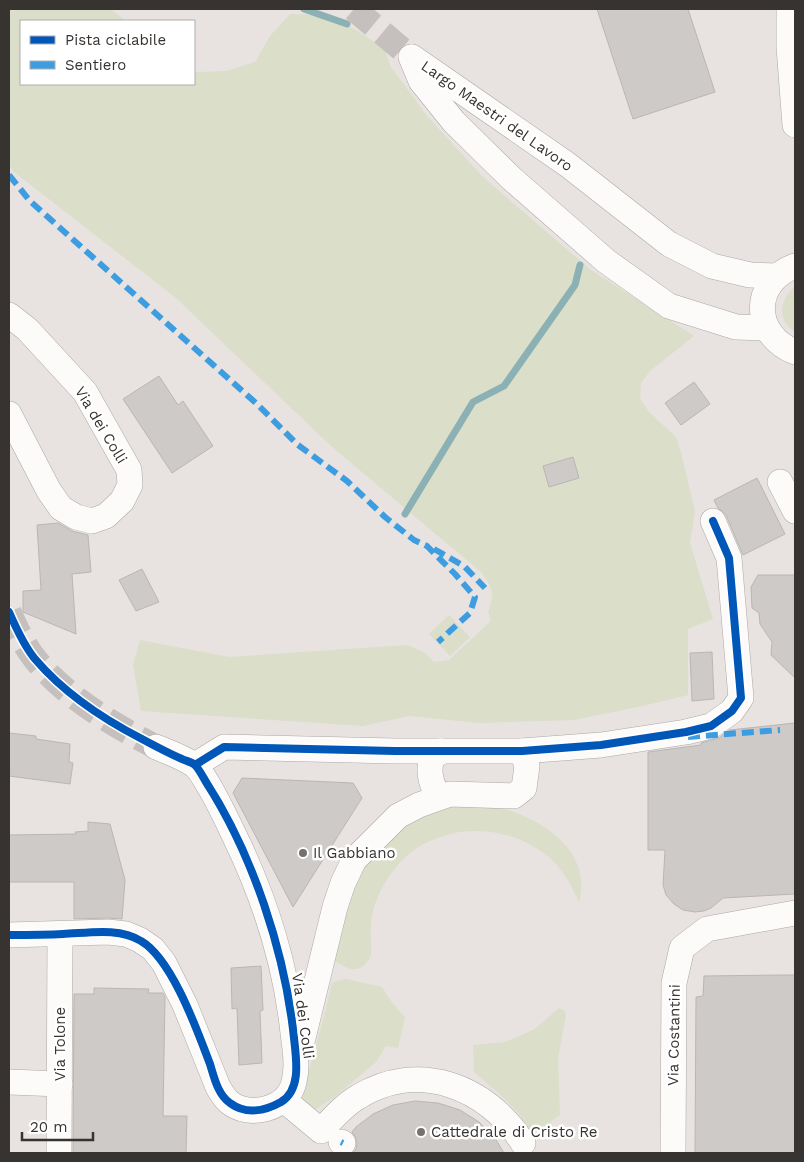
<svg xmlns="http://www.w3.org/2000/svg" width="804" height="1162" viewBox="0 0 804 1162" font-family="'Work Sans',sans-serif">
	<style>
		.green { fill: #dbdec9 }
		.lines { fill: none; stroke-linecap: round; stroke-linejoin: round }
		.stream { stroke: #8bb1b5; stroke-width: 7 }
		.building { fill: #cdcac7; stroke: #b9b6b3 }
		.minor-tunnel { stroke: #c5c0bd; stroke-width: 25; stroke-dasharray: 25 12; stroke-linecap: butt }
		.minor-casing { stroke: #aba8a5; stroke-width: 26 }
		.minor { stroke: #fcfbfa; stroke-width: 25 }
		.quiet { stroke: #3e9de1; stroke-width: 6; stroke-dasharray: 12 6; stroke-linecap: butt }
		.cycleway-casing { stroke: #fff; stroke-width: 11 }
		.cycleway { stroke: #0057b8; stroke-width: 8 }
		.poi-dot { fill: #75716e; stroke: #fff; stroke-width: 2 }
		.labels { text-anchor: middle; stroke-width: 5; stroke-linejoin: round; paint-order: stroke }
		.street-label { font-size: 15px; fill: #373331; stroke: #fff }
		.poi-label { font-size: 15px; fill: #373331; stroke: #fff; text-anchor: start }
	</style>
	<rect width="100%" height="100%" fill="#e8e3e0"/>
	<g class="green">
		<path d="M9 9H111L126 21H21V84H194V70L197 72 227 71 255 62 270 36 290 14 320 15 348 25 384 48 391 67 427 116 484 178 591 270 694 336 650 371 641 383 640 398 648 411 676 437 681 452 695 512 690 543 713 619 688 629V695L647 705 574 720 479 723 409 716 363 726 141 711 133 665 140 640 229 657 407 645 422 651 434 662 449 660 491 621 488 612C495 593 493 588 481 572L332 447 176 298 14 172 9 165Z"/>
		<path d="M795 287V332C777 321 779 298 795 287Z"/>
		<path d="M449 615 470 637 450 656 429 634Z"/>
		<path d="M487 804C533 814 594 846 579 902 573 888 564 872 553 861 514 825 453 820 410 853 390 870 373 897 371 924 369 935 375 952 368 961 358 975 345 968 335 961L350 896 367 860 393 831 447 806Z"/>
		<path d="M346 979 382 987 392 1003 405 1017 398 1048 386 1046 376 1062 337 1095 310 1113 299 1107 326 1009 332 982Z"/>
		<path d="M559 1008 565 1011 566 1015 558 1058 560 1115 532 1136 520 1115 505 1099 474 1072 473 1045 505 1042 535 1029Z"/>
	</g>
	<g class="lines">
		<g class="stream">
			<path d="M304 9 347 24"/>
			<path d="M405 514 473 402 504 386 575 285 580 265"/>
		</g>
	</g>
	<g class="building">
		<path d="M597 9H688L715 92 633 119Z"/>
		<path d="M159 376 178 405 183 401 213 446 172 473 123 399Z"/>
		<path d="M694 382 710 404 681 425 665 403Z"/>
		<path d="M573 457 579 478 549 487 543 466Z"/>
		<path d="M757 478 785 534 743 555 726 515 718 508 714 500Z"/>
		<path d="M58 523 72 531 88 535 91 572 72 574 76 634 23 612V591L41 590 37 525Z"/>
		<path d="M142 569 159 602 136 611 119 580Z"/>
		<path d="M758 575H795V678L771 655 772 642 760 624 759 613 752 608 751 587Z"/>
		<path d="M712 652 714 699 692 701 690 653Z"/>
		<path d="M795 723V894L723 898 711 908 704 911 695 912 683 910 674 904 666 895 663 885 665 850H648V752L701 745V743L719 738 730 730Z"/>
		<path d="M9 733 36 736V739L70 744 69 762 73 763 70 784 9 776Z"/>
		<path d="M242 778 353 783 362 798 293 907 233 793Z"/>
		<path d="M88 822 110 824 125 880 122 919 108 918 74 919V882H9V835L76 834 75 832 88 831Z"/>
		<path d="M261 966 263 1010 260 1011 262 1063 239 1065 237 1008 232 1009 231 968Z"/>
		<path d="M782 975H795V1153H695L696 997 703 996 704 976Z"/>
		<path d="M94 988 149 989 148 993H163L165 997 163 1116H187L186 1153H73L74 994H94Z"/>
		<path d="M415 1101 438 1103 460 1110 479 1122 495 1138 504 1153H353L356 1149 357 1143 355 1136 352 1132 356 1127 373 1114 393 1105Z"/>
	</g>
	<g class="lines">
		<g class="minor-tunnel">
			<path d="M354 9 411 57"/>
			<path d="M9 612C16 628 24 645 35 659 67 698 112 724 156 747"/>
		</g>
		<defs>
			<g id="minor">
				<path d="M789 9V47L795 125"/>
				<path d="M411 57 421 81 454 122 511 178 606 261 669 306 736 327 767 328"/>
				<path d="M412 57 568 165 669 244 712 266 750 275 777 276"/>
				<path d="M795 266C751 282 752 335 795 352"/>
				<path d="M9 315 27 329 85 392 129 470 130 485 122 501 106 516 92 521 76 517 61 508 49 491 9 414"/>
				<path d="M780 482 795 511"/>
				<path d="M195 765 224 747 395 751H522L601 745 686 732 711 726 732 711 741 698 729 558 713 521"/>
				<path d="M440 797C432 788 427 772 432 759 434 756 439 753 441 751"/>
				<path d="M9 935 108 932 126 934 140 940 153 949 164 963 185 1005 218 1087C221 1092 224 1098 229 1102 249 1119 288 1109 294 1082 298 1066 295 1049 293 1033 286 965 265 899 235 837 227 820 219 803 209 786 205 780 200 769 194 765 183 757 168 752 156 747"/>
				<path d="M301 1046 335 907 343 883 354 860 398 816 419 805 450 794 514 796 524 788 527 766 522 751"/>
				<path d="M9 1082 60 1084"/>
				<path d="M284 1100 321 1131C332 1119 344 1105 358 1097 418 1060 487 1086 523 1143"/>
				<path d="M341 1142 343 1143"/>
				<path d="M59 1153 60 935"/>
				<path d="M673 1153 674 983 682 948 707 929 795 913"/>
			</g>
		</defs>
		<use href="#minor" class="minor-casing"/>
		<use href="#minor" class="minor"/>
		<g class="quiet">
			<path d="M9 175 30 201 257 404 298 445 347 481 385 517 414 540 427 546 455 574 475 597 470 613 438 642"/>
			<path d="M434 549 464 566 485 588"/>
			<path d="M688 737 780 730"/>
			<path d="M341 1142 343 1143"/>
		</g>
		<defs>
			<g id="cycleway">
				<path d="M9 612C16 628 24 646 35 659 64 693 103 719 142 739 155 746 168 753 182 759 186 761 192 762 195 765 199 769 203 777 206 782 253 855 285 952 294 1038 296 1058 302 1089 281 1102 265 1111 246 1115 230 1103 218 1095 214 1077 210 1064 197 1030 172 959 141 941 119 927 88 933 63 934 45 935 27 935 9 935"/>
				<path d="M195 765 224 747 395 751H522L601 745 686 732 711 726 732 711 741 698 729 558 713 521"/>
			</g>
		</defs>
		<use href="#cycleway" class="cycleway-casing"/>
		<use href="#cycleway" class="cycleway"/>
	</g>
	<g class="poi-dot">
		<circle cx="303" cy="853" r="5"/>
		<circle cx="421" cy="1132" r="5"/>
	</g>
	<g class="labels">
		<g class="street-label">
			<text transform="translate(497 116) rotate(35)" y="5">Largo Maestri del Lavoro</text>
			<text transform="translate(101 425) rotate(59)" y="5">Via dei Colli</text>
			<text transform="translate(303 1016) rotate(82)" y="5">Via dei Colli</text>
			<text transform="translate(674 1035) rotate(-89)" y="5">Via Costantini</text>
			<text transform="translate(60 1044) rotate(-90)" y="5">Via Tolone</text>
		</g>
		<g class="poi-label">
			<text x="313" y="858">Il Gabbiano</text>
			<text x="431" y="1137">Cattedrale di Cristo Re</text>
		</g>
	</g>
	<rect width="804" height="1162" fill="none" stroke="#373331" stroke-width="20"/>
	<rect x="20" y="20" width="175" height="65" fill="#ffffff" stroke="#afadad"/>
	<rect x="30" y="36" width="25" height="8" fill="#0057b8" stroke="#afadad"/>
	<text x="65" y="45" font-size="15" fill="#373331">Pista ciclabile</text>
	<rect x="30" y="61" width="25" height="8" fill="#3e9de1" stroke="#afadad"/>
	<text x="65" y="70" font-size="15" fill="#373331">Sentiero</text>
	<path d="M22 1132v8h71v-8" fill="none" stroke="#373331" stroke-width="2.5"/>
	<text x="30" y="1132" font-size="15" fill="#373331" stroke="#ffffff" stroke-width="4" paint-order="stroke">20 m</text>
</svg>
